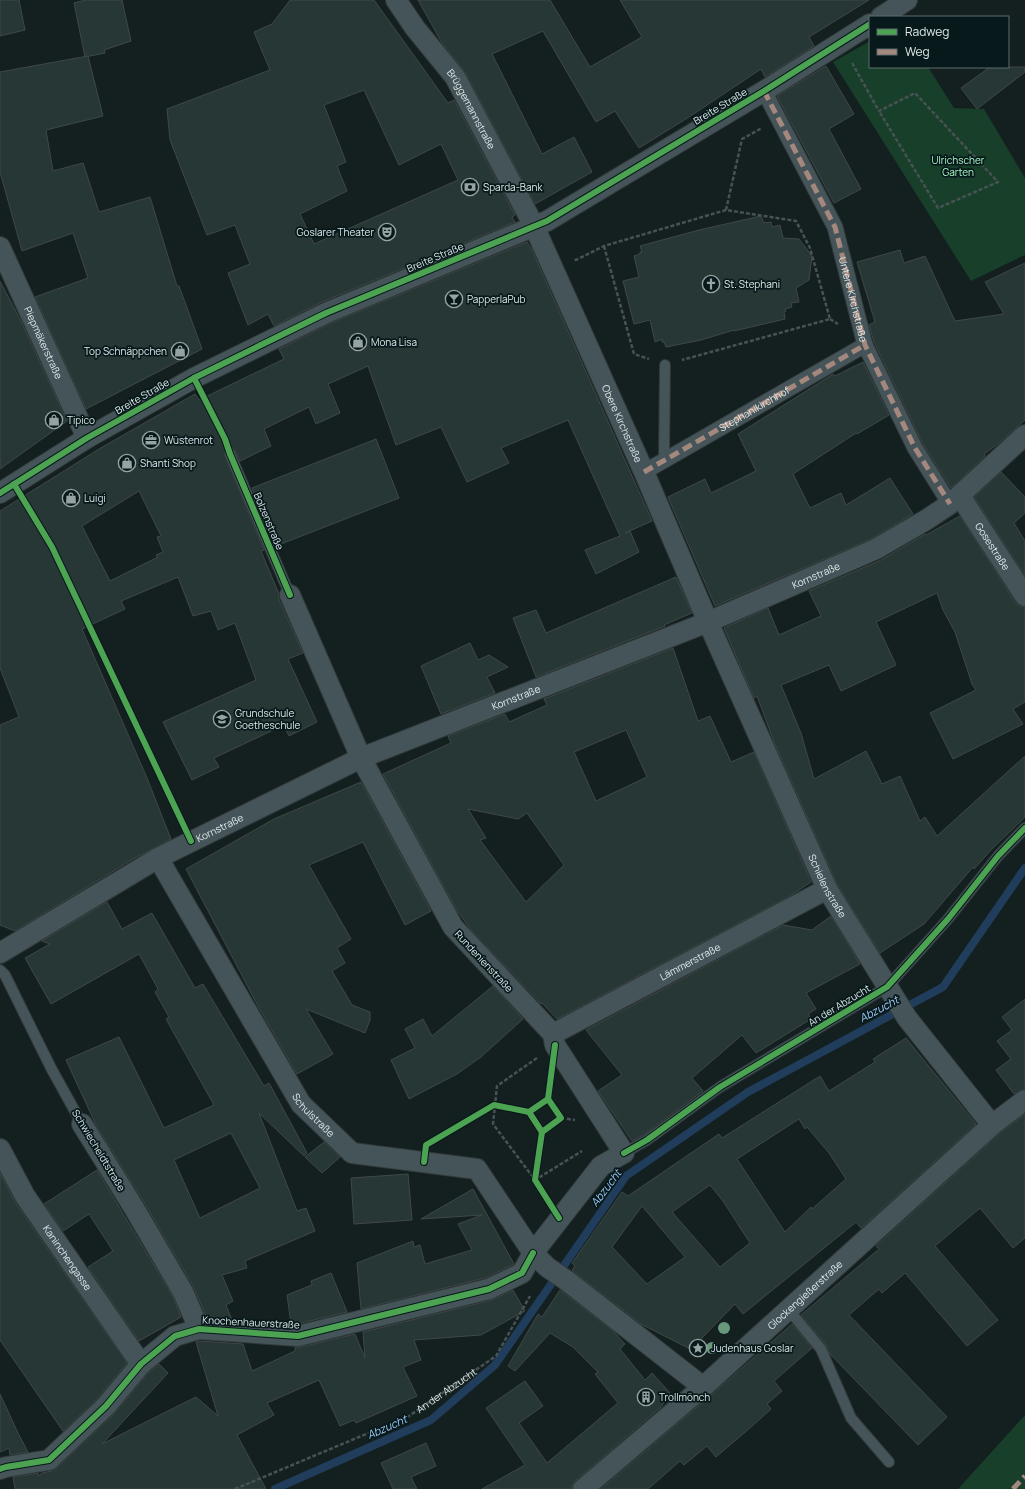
<svg xmlns="http://www.w3.org/2000/svg" width="1025" height="1489" viewBox="0 0 1025 1489" font-family="Manrope,sans-serif">
	<style>
		.park { fill: #183f29 }
		.lines { fill: none; stroke-linecap: round; stroke-linejoin: round }
		.stream { stroke: #203d5c; stroke-width: 8 }
		.building { fill: #273735; stroke: #3f4847; fill-rule: evenodd }
		.service-casing { stroke: #313a3b; stroke-width: 12 }
		.pedestrian-casing { stroke: #313a3b; stroke-width: 17 }
		.minor-casing { stroke: #313a3b; stroke-width: 22 }
		.path { stroke: #475255; stroke-width: 2.5; stroke-dasharray: 4 2; stroke-linecap: butt }
		.service { stroke: #455459; stroke-width: 10 }
		.pedestrian { stroke: #455459; stroke-width: 15 }
		.minor { stroke: #455459; stroke-width: 20 }
		.quiet { stroke: #a5887d; stroke-width: 5; stroke-dasharray: 10 5; stroke-linecap: butt }
		.cycleway-casing { stroke: #07191b; stroke-width: 8 }
		.cycleway { stroke: #4ca352; stroke-width: 6 }
		.tree { fill: #68977c }
		.labels { text-anchor: middle; stroke-width: 3.5; stroke-linejoin: round; paint-order: stroke }
		.street-label { font-size: 10px; fill: #dee9ea; stroke: #07191b }
		.park-label { font-size: 10px; fill: #adf9c8; stroke: #07191b }
		.poi-label { font-size: 10px; fill: #dee9ea; stroke: #07191b; text-anchor: start }
		.water-label { font-size: 11px; font-style: italic; fill: #a3cdfc; stroke: #07191b }
	</style>
	<rect width="100%" height="100%" fill="#141f1f"/>
	<g class="park">
		<path d="M870 41V67H928L954 108 984 109 1025 178V255L971 281 833 62Z"/>
		<path d="M1025 1415V1489H958Z"/>
	</g>
	<g class="lines">
		<path class="stream" d="M275 1489 431 1420 495 1365 626 1176 748 1092 943 987 1025 868"/>
	</g>
	<g class="building">
		<path d="M0 0H19L25 30 0 36Z"/>
		<path d="M85 0H122L131 41 104 50 105 53 85 57 74 3Z"/>
		<path d="M290 0H374L448 103 454 100 515 215 512 217 515 222 322 302 274 326 268 314 248 325 228 273 250 264 235 225 207 235 170 140 167 109 270 70 254 32 272 24ZM364 90 399 165 441 144 458 180 314 244 300 214 347 191 337 166 346 162 324 105Z"/>
		<path d="M418 0H550L590 67 642 37 620 0H869L809 37 814 46 765 77 761 69 689 117 639 148 615 111 596 122 543 31 492 54 542 154 574 137 592 172 535 204 465 72 442 43Z"/>
		<path d="M88 56 103 116 46 130 53 171 83 163 99 212 150 197 177 286H179L202 349 86 409 35 297 88 278 73 233 22 251 0 172V72Z"/>
		<path d="M826 66 854 114 829 129 861 189 834 203 777 96Z"/>
		<path d="M990 67H1025V72L977 109 961 88Z"/>
		<path d="M761 216 764 223 771 222 772 227 780 225 783 238 799 239 812 256 809 280 796 288 799 302 791 303 792 307 785 309 786 311 784 312 785 319 734 331V330L701 340 666 347 664 342H662V339L655 342 650 320 634 324 623 281 639 277 634 256 640 254V252H642L640 246 699 230Z"/>
		<path d="M527 242 532 250 652 521 625 533 630 531 639 552 596 574 585 550 620 536 568 420 501 448 509 463 467 482 441 427 396 445 368 366 328 384 340 413 316 424 309 407 264 429 271 446 240 461 234 449 227 448 224 454 264 550 261 551 279 594V600L303 653 288 659 317 722 289 736 284 725 214 758 219 767 192 780 163 722 256 680 235 623 218 630 211 611 193 616 178 577 121 601 125 609 82 629 147 778 171 839 133 859 15 931 0 925V725L19 717 0 668V511L99 449 195 394 199 400 284 359 279 349 331 323ZM139 491 161 536 157 537 163 552 156 555 158 557 110 581 82 526Z"/>
		<path d="M900 250 904 263 925 256 955 321 1004 314 985 282 1025 263V420L998 444 984 454 985 456 951 488 923 444 874 342 869 325 875 322 857 262Z"/>
		<path d="M0 281 21 321 67 421 0 469Z"/>
		<path d="M863 362 889 415 857 434 856 433 793 474 810 508 841 493 846 505 890 478 913 514 871 539 715 606 668 497 705 479 711 493 756 471 738 434 833 374 835 376Z"/>
		<path d="M376 439 399 498 276 546 252 488Z"/>
		<path d="M1001 472 1025 497V513L1014 523 1025 541V575L974 497Z"/>
		<path d="M960 516 1015 602 1019 606 1025 607V702L1013 709 1023 724 953 759 930 713 976 690 972 684 955 632 943 610 937 593 876 622 896 665 841 691 829 665 781 685 801 733 814 779 866 751 882 784 900 776 920 821 925 817 937 836 1025 756V817L991 850 974 869 973 867 924 924 880 953 837 884 774 742 757 696 754 698 724 628 768 608 779 635 821 616 809 591 881 560 925 534 926 535Z"/>
		<path d="M676 577 692 613 664 625 665 626 536 677 513 618 536 610 546 633Z"/>
		<path d="M470 643 478 660 489 655 508 667 487 677 495 693 441 714 421 666Z"/>
		<path d="M673 648 698 721 710 716 731 762 754 752 811 882 790 896 557 1019 542 1003 541 1004 471 930 456 909 383 774 451 743 448 736 505 714 509 722 547 705 544 699ZM626 730 647 777 596 801 574 752ZM468 809 518 819 527 813 564 865 526 902 480 840 486 838Z"/>
		<path d="M361 782 431 911 405 925 363 842 309 865 351 939 337 948 345 963 332 971 352 1005 370 1012V1020L365 1033 306 1009 333 1054 297 1074 259 1008 186 869 274 819Z"/>
		<path d="M107 902 122 929 152 913 195 988 203 984 264 1086 269 1083 307 1153 304 1156 259 1113 297 1211 306 1208 315 1231 245 1261 247 1268 222 1275 233 1301 226 1305 232 1320 207 1318 193 1286 144 1202 97 1127 66 1060 119 1037 164 1128 214 1105 166 1019 169 1017 155 992 158 989 139 954 51 1004 25 958 50 944 42 941ZM231 1133 260 1188 200 1218 174 1160Z"/>
		<path d="M831 916 860 964 806 993 816 1009 808 1014 811 1019 756 1053 742 1035 692 1078 703 1091 643 1135 632 1141 598 1091 622 1075 586 1030 783 925 812 930Z"/>
		<path d="M493 986 523 1019 481 1057 457 1074 409 1099 391 1060 415 1048 405 1029 423 1019 432 1036Z"/>
		<path d="M1025 999V1089L1014 1094 996 1070 1011 1059 997 1041 1012 1030 1002 1017Z"/>
		<path d="M906 1038 976 1124 861 1228 856 1222 743 1314 735 1304 702 1338 694 1351 641 1324 572 1270 575 1266 572 1263 622 1192 628 1196 719 1134 722 1138 820 1076 829 1091 875 1062 873 1059ZM799 1119 805 1129 807 1127 829 1153 846 1179 812 1209 811 1207 785 1232 737 1159ZM710 1185 723 1201 750 1243 720 1267 672 1212ZM642 1206 685 1257 647 1284 612 1247Z"/>
		<path d="M1025 1114V1238L1013 1248 980 1208 935 1246 998 1320 967 1346 905 1273 882 1293 879 1289 849 1315 947 1417 918 1445 830 1354 826 1345 801 1315 879 1249 876 1246 999 1134Z"/>
		<path d="M324 1142 340 1157 322 1173 305 1157Z"/>
		<path d="M97 1170 173 1297 181 1317 139 1341 88 1267 113 1251 89 1214 63 1231 44 1204Z"/>
		<path d="M0 1173 15 1202 127 1363 98 1398 63 1431 0 1340Z"/>
		<path d="M408 1174 412 1220 354 1224 351 1178Z"/>
		<path d="M473 1189 514 1264 485 1278 361 1309 357 1263 413 1241 414 1247 420 1245 425 1264 472 1250 458 1224 482 1215 421 1219Z"/>
		<path d="M331 1273 347 1312 297 1324H291L287 1295 312 1285 311 1281Z"/>
		<path d="M513 1290 525 1311 481 1335 414 1340 421 1360 403 1367 417 1396 356 1423 354 1420 340 1426 319 1380 267 1403 274 1415 237 1435 266 1489H15L13 1477 38 1473 39 1476 42 1473 51 1471 57 1468 114 1414 149 1372 159 1364 168 1373 102 1444 196 1397 218 1416 196 1342 200 1341 243 1344 252 1371 295 1351V1347H301L355 1334 365 1358 363 1332 492 1300Z"/>
		<path d="M560 1290 612 1330 625 1344 620 1349 645 1380 652 1373 670 1393 661 1407 576 1480 572 1485V1489H482L525 1465 486 1408 525 1381 543 1406 519 1423 547 1463 618 1403 595 1374 598 1372 573 1347 550 1333 515 1371 508 1366 538 1314 542 1317Z"/>
		<path d="M792 1324 812 1348 774 1381 782 1391 767 1404 771 1409 750 1428 716 1457 707 1446 684 1465 680 1461 648 1489H601L710 1396Z"/>
		<path d="M0 1394 18 1433 28 1452 10 1455 9 1448 0 1452Z"/>
		<path d="M426 1443 436 1466 411 1477 417 1489H393L381 1463Z"/>
	</g>
	<g class="lines">
		<defs>
			<g id="service">
				<path d="M230 454 290 595"/>
				<path d="M664 460 665 365"/>
				<path d="M0 970 5 975 51 1068 82 1124"/>
				<path d="M624 1153 647 1140 720 1087 887 987 948 919 998 856 1025 828"/>
				<path d="M788 1309 821 1349 851 1418 889 1462"/>
			</g>
			<g id="pedestrian">
				<path d="M764 91 835 227 865 345 915 448 950 504"/>
				<path d="M644 472 865 345"/>
			</g>
			<g id="minor">
				<path id="s2" d="M396 0 415 28 455 77 534 226 644 472 708 622 827 889 907 1018 992 1125"/>
				<path d="M881 17 907 0"/>
				<path id="s3" d="M0 247 87 438"/>
				<path d="M0 493 87 438 194 378 326 313 547 221 764 91 870 24"/>
				<path id="s4" d="M960 496 1025 596"/>
				<path id="s5" d="M158 858 301 1104 352 1153 477 1169 533 1253 547 1267 566 1280 703 1387"/>
				<path id="s6" d="M0 953 158 858 361 758 708 622 876 549 926 520 950 504 1025 435"/>
				<path id="s7" d="M553 1034 827 889"/>
				<path d="M82 1124 134 1208 183 1292 199 1329"/>
				<path id="s8" d="M0 1149 25 1196 141 1364"/>
				<path d="M0 1469 6 1467 49 1460 106 1406 141 1364 175 1336 199 1329 298 1336 489 1289 522 1273 533 1253 601 1166 624 1153 555 1045 553 1034 453 927 361 758 290 595"/>
				<path id="s9" d="M583 1489 703 1387 992 1125 1025 1100"/>
			</g>
		</defs>
		<use href="#service" class="service-casing"/>
		<use href="#pedestrian" class="pedestrian-casing"/>
		<use href="#minor" class="minor-casing"/>
		<g class="path">
			<path d="M852 63 879 111 915 93 998 182 938 208 879 111"/>
			<path d="M726 210 742 139 762 128"/>
			<path d="M604 246 634 354 649 359"/>
			<path d="M575 259 576 260 604 246 726 210 796 221 810 248 830 319 682 360"/>
			<path d="M830 319 838 324"/>
			<path d="M537 1058 497 1086 493 1124 535 1180 582 1151"/>
			<path d="M548 1099 561 1118 542 1132 529 1112Z"/>
			<path d="M548 1099 550 1082"/>
			<path d="M561 1118 575 1120"/>
			<path d="M542 1132 535 1180 546 1198"/>
			<path d="M435 1139 494 1105 529 1112"/>
			<path id="s1" d="M235 1489 409 1416 496 1356 530 1296"/>
		</g>
		<use href="#service" class="service"/>
		<use href="#pedestrian" class="pedestrian"/>
		<use href="#minor" class="minor"/>
		<g class="quiet">
			<path id="s10" d="M764 91 835 227 865 345 915 448 950 504"/>
			<path id="s11" d="M644 472 865 345"/>
			<path d="M1013 1489 1025 1476"/>
		</g>
		<defs>
			<g id="cycleway">
				<path d="M194 378 225 439 230 454 290 595"/>
				<path d="M14 484 52 547 191 841"/>
				<path d="M0 493 87 438 194 378 326 313 547 221 764 91 870 24"/>
				<path d="M548 1099 561 1118 542 1132 529 1112Z"/>
				<path d="M548 1099 555 1045"/>
				<path d="M542 1132 535 1180 559 1218"/>
				<path d="M624 1153 647 1140 720 1087 887 987 948 919 998 856 1025 828"/>
				<path d="M424 1162 426 1145 494 1105 529 1112"/>
				<path d="M0 1469 6 1467 49 1460 106 1406 141 1364 175 1336 199 1329 298 1336 489 1289 522 1273 533 1253"/>
			</g>
		</defs>
		<use href="#cycleway" class="cycleway-casing"/>
		<use href="#cycleway" class="cycleway"/>
	</g>
	<g class="tree">
		<circle cx="724" cy="1328" r="6"/>
		<circle cx="712" cy="1348" r="6"/>
	</g>
	<defs>
		<symbol id="bank-ring" viewBox="-11 -11 22 22"><circle r="9.5" fill="#07191b" stroke="#97a2a3" stroke-width="1.5"/><path d="M-6-4H6V4H-6ZM0-2.3a2.3 2.3 0 1 0 0 4.6a2.3 2.3 0 1 0 0-4.6Z" fill="#97a2a3"/></symbol>
		<symbol id="theatre-ring" viewBox="-11 -11 22 22"><circle r="9.5" fill="#07191b" stroke="#97a2a3" stroke-width="1.5"/><path d="M-5-5.5Q0-4 5-5.5V0Q5 5 0 6Q-5 5-5 0ZM-3.3-2.5H-1v1.5H-3.3ZM1-2.5H3.3v1.5H1ZM-2.8 1Q0 5.5 2.8 1Z" fill="#97a2a3"/></symbol>
		<symbol id="church-ring" viewBox="-11 -11 22 22"><circle r="9.5" fill="#07191b" stroke="#97a2a3" stroke-width="1.5"/><path d="M-1.2-6h2.4v3.5h3.3v2.4h-3.3V6h-2.4V-.1h-3.3v-2.4h3.3Z" fill="#97a2a3"/></symbol>
		<symbol id="bar-ring" viewBox="-11 -11 22 22"><circle r="9.5" fill="#07191b" stroke="#97a2a3" stroke-width="1.5"/><path d="M-6-5H6L.8 .8V4.5H3.5V6h-7V4.5H-.8V.8Z" fill="#97a2a3"/></symbol>
		<symbol id="shop-ring" viewBox="-11 -11 22 22"><circle r="9.5" fill="#07191b" stroke="#97a2a3" stroke-width="1.5"/><path d="M-5-2.5h2.3a2.7 3.5 0 0 1 5.4 0H5L5.5 6h-11ZM-1.5-2.5h3a1.5 2.3 0 0 0-3 0Z" fill="#97a2a3"/></symbol>
		<symbol id="office-ring" viewBox="-11 -11 22 22"><circle r="9.5" fill="#07191b" stroke="#97a2a3" stroke-width="1.5"/><path d="M-6-3h4V-5.5h4V-3h4V5H-6ZM-1-4.5V-3h2v-1.5ZM-6 0V1H6V0Z" fill="#97a2a3"/></symbol>
		<symbol id="school-ring" viewBox="-11 -11 22 22"><circle r="9.5" fill="#07191b" stroke="#97a2a3" stroke-width="1.5"/><path d="M0-5L7-2L0 1L-7-2ZM-4 1L0 2.5L4 1V4Q0 6-4 4Z" fill="#97a2a3"/></symbol>
		<symbol id="sight-ring" viewBox="-11 -11 22 22"><circle r="9.5" fill="#07191b" stroke="#97a2a3" stroke-width="1.5"/><path d="M0-6L1.8-2.2L6-1.7L2.9 1.2L3.7 5.4L0 3.3L-3.7 5.4L-2.9 1.2L-6-1.7L-1.8-2.2Z" fill="#97a2a3"/></symbol>
		<symbol id="building-ring" viewBox="-11 -11 22 22"><circle r="9.5" fill="#07191b" stroke="#97a2a3" stroke-width="1.5"/><path d="M-4-6H4V6H1V3H-1V6H-4ZM-2.5-4.3h1.7v1.8h-1.7ZM.8-4.3h1.7v1.8H.8ZM-2.5-1h1.7V.8h-1.7ZM.8-1h1.7V.8H.8Z" fill="#97a2a3"/></symbol>
	</defs>
	<g fill-rule="evenodd">
		<use href="#bank-ring" x="460" y="177" width="20" height="20"/>
		<use href="#theatre-ring" x="377" y="222" width="20" height="20"/>
		<use href="#church-ring" x="701" y="274" width="20" height="20"/>
		<use href="#bar-ring" x="444" y="289" width="20" height="20"/>
		<use href="#shop-ring" x="348" y="332" width="20" height="20"/>
		<use href="#shop-ring" x="170" y="341" width="20" height="20"/>
		<use href="#shop-ring" x="44" y="410" width="20" height="20"/>
		<use href="#office-ring" x="141" y="430" width="20" height="20"/>
		<use href="#shop-ring" x="117" y="453" width="20" height="20"/>
		<use href="#shop-ring" x="61" y="488" width="20" height="20"/>
		<use href="#school-ring" x="212" y="709" width="20" height="20"/>
		<use href="#sight-ring" x="688" y="1338" width="20" height="20"/>
		<use href="#building-ring" x="636" y="1387" width="20" height="20"/>
	</g>
	<g class="labels">
		<g class="street-label">
			<text transform="translate(720 106) rotate(-31)" y="4">Breite Straße</text>
			<text dy="4" stroke="none"><textPath href="#s2" startOffset="133">Brüggemannstraße</textPath></text>
			<text transform="translate(435 257) rotate(-23)" y="4">Breite Straße</text>
			<text dy="4" stroke="none"><textPath href="#s10" startOffset="228">Untere Kirchstraße</textPath></text>
			<text dy="4" stroke="none"><textPath href="#s3" startOffset="105">Piepmäkerstraße</textPath></text>
			<text transform="translate(142 396) rotate(-30)" y="4">Breite Straße</text>
			<text dy="4" stroke="none"><textPath href="#s11" startOffset="127">Stephanikirchhof</textPath></text>
			<text dy="4" stroke="none"><textPath href="#s2" startOffset="482">Obere Kirchstraße</textPath></text>
			<text transform="translate(269 521) rotate(67)" y="4">Bolzenstraße</text>
			<text dy="4" stroke="none"><textPath href="#s4" startOffset="60">Gosestraße</textPath></text>
			<text dy="4" stroke="none"><textPath href="#s6" startOffset="901">Kornstraße</textPath></text>
			<text dy="4" stroke="none"><textPath href="#s6" startOffset="577">Kornstraße</textPath></text>
			<text dy="4" stroke="none"><textPath href="#s6" startOffset="253">Kornstraße</textPath></text>
			<text dy="4" stroke="none"><textPath href="#s2" startOffset="988">Schielenstraße</textPath></text>
			<text transform="translate(484 961) rotate(47)" y="4">Rundenienstraße</text>
			<text dy="4" stroke="none"><textPath href="#s7" startOffset="155">Lämmerstraße</textPath></text>
			<text transform="translate(839 1005) rotate(-31)" y="4">An der Abzucht</text>
			<text dy="4" stroke="none"><textPath href="#s5" startOffset="301">Schulstraße</textPath></text>
			<text transform="translate(99 1150) rotate(59)" y="4">Schwiecheldtstraße</text>
			<text dy="4" stroke="none"><textPath href="#s8" startOffset="128">Kaninchengasse</textPath></text>
			<text dy="4" stroke="none"><textPath href="#s9" startOffset="295">Glockengießerstraße</textPath></text>
			<text transform="translate(251 1322) rotate(3)" y="4">Knochenhauerstraße</text>
			<text dy="4" stroke="none"><textPath href="#s1" startOffset="234">An der Abzucht</textPath></text>
		</g>
		<g class="park-label">
			<text x="958" y="164">Ulrichscher<tspan x="958" dy="12">Garten</tspan></text>
		</g>
		<g class="poi-label">
			<text x="483" y="191">Sparda-Bank</text>
			<text x="374" y="236" text-anchor="end">Goslarer Theater</text>
			<text x="724" y="288">St. Stephani</text>
			<text x="467" y="303">PapperlaPub</text>
			<text x="371" y="346">Mona Lisa</text>
			<text x="167" y="355" text-anchor="end">Top Schnäppchen</text>
			<text x="67" y="424">Tipico</text>
			<text x="164" y="444">Wüstenrot</text>
			<text x="140" y="467">Shanti Shop</text>
			<text x="84" y="502">Luigi</text>
			<text x="235" y="717">Grundschule<tspan x="235" dy="12">Goetheschule</tspan></text>
			<text x="711" y="1352">Judenhaus Goslar</text>
			<text x="659" y="1401">Trollmönch</text>
		</g>
		<g class="water-label">
			<text transform="translate(879 1009) rotate(-28)" y="4">Abzucht</text>
			<text transform="translate(606 1188) rotate(-53)" y="4">Abzucht</text>
			<text transform="translate(387 1427) rotate(-24)" y="4">Abzucht</text>
		</g>
	</g>
	<rect x="869" y="16" width="140" height="52" fill="#07191b" stroke="#5d6c6e"/>
	<rect x="877" y="29" width="20" height="6" fill="#4ca352" stroke="#5d6c6e"/>
	<text x="905" y="36" font-size="12" fill="#dee9ea">Radweg</text>
	<rect x="877" y="49" width="20" height="6" fill="#a5887d" stroke="#5d6c6e"/>
	<text x="905" y="56" font-size="12" fill="#dee9ea">Weg</text>
</svg>
